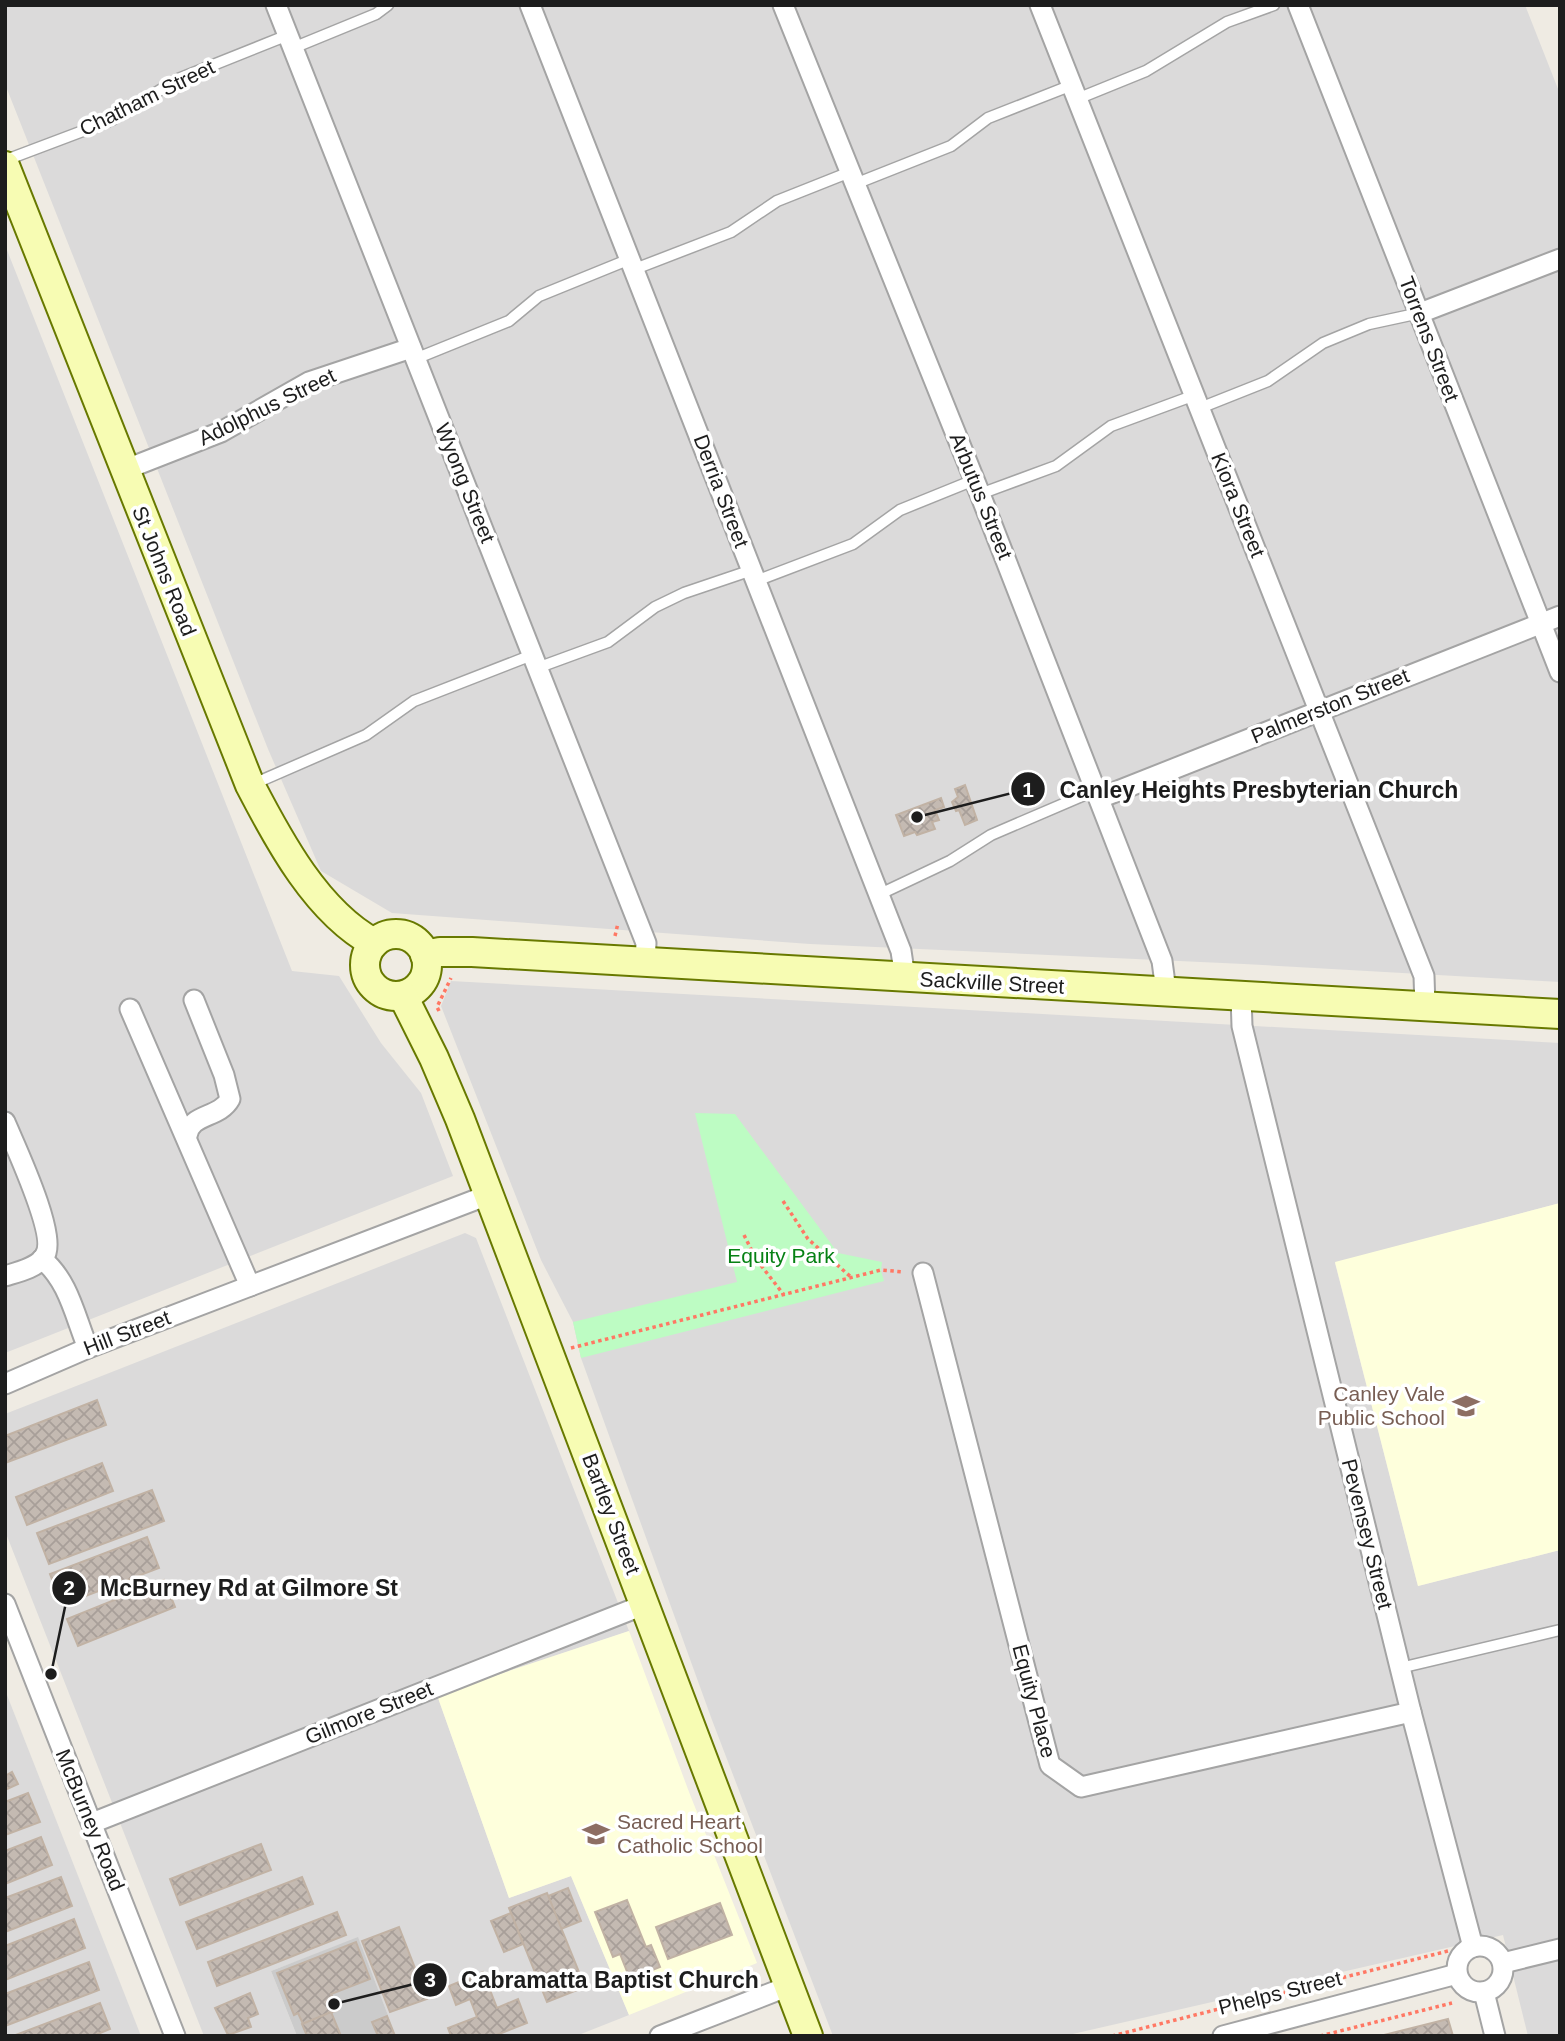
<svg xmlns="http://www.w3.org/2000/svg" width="1565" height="2041" viewBox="0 0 1565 2041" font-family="Helvetica,sans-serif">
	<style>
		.residential { fill: #dbdada }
		.education { fill: #feffdc }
		.religious { fill: #cbcbcb }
		.park { fill: #bdfcc3 }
		.building { fill: url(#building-cross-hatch); stroke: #c1b2a4; stroke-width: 2 }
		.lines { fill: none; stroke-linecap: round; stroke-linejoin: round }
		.lane-casing { stroke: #a4a4a4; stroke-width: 13 }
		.street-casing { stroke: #a4a4a4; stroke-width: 23 }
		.secondary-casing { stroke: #687900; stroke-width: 32 }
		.path { stroke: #ff7864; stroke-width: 3.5; stroke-dasharray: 3.5 3.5; stroke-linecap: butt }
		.lane { stroke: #fff; stroke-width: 10 }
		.street { stroke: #fff; stroke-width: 19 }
		.secondary { stroke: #f7fcb3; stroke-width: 28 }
		.labels { text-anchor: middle; stroke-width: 7; stroke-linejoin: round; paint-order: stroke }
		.street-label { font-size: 21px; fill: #1d1d1d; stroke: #fff }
		.park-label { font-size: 21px; fill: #068114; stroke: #fff }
		.education-label { font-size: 21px; fill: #785e54; stroke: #fff; text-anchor: end }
		.leader { fill: none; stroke: #1d1d1d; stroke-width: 2.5 }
		.callout-dot { fill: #1d1d1d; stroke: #fff; stroke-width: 2.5 }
		.mark-label { font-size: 21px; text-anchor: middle; font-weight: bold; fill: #fff }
		.callout-label { font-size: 23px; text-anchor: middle; font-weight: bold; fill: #1d1d1d; stroke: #fff; stroke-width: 7; stroke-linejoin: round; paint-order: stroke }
	</style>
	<defs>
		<pattern id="building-cross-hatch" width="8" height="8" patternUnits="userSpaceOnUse" patternTransform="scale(1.75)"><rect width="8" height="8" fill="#c4bab2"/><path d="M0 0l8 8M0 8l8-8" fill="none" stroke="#a89f99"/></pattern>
	</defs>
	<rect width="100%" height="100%" fill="#efebe3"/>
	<g class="residential">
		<path d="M5 5H1525L1560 94V982L1244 964 810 944 392 913 321 871 268 749 5 84Z"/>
		<path d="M5 245 292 971 339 976 381 1043 421 1093 453 1176 5 1353Z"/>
		<path d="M451 981 1560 1043V1203L1335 1263 1418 1586 1560 1550V2036H1528L1503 1935 1064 2036H833L712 1720 581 1358 573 1322 541 1260 441 1006Z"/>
		<path d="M465 1233 476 1238 629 1631 437 1695 509 1898 571 1876 629 2015 576 2036H396L358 1938 271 1971 297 2036H204L5 1531V1414Z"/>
		<path d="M5 1690 141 2036H5Z"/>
	</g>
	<g class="education">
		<path d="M1560 1203V1550L1418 1586 1335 1262Z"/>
		<path d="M629 1631 689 1792 757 1963 629 2015 571 1876 509 1898 437 1695Z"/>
	</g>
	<path class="religious" d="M358 1937 396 2036H297L271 1971Z"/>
	<path class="park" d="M695 1113 735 1114 838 1253 882 1262 881 1271 884 1281 581 1358 573 1322 737 1282Z"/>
	<g class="building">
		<path d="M965 785 977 820 965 825 959 810 956 811 952 802 958 797 955 789Z"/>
		<path d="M941 798 944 807 935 810 939 820 932 822 935 829 917 835 915 832 904 836 896 815Z"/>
		<path d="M97 1400 106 1425 5 1463V1436Z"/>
		<path d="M102 1463 113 1491 27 1525 16 1497Z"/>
		<path d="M152 1490 164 1521 49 1564 37 1533Z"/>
		<path d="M147 1537 159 1568 62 1605 50 1574Z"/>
		<path d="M164 1580 175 1607 78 1646 67 1619Z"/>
		<path d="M12 1772 18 1784 5 1790V1776Z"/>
		<path d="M28 1793 40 1822 5 1835V1802Z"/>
		<path d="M41 1837 52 1865 5 1884V1851Z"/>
		<path d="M261 1844 271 1870 180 1905 170 1879Z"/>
		<path d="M61 1877 72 1906 5 1932V1898Z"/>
		<path d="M302 1877 313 1904 197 1949 186 1922Z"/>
		<path d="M568 1888 581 1921 561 1929 548 1896Z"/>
		<path d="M547 1893 585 1987 547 2002 509 1908Z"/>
		<path d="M627 1900 646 1947 651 1945 660 1967 630 1979 620 1954 613 1957 595 1912Z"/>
		<path d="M720 1903 732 1935 668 1959 656 1927Z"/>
		<path d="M337 1912 346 1935 217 1986 208 1962Z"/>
		<path d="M511 1913 523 1944 504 1952 491 1921Z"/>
		<path d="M74 1919 85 1948 5 1980V1946Z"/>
		<path d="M399 1927 427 1999 390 2012 362 1941Z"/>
		<path d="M356 1942 370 1979 331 1994 338 2010 303 2024 298 2013 294 2015 277 1973Z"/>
		<path d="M89 1962 99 1990 5 2026V1994Z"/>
		<path d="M483 1972 497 2008 518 1999 527 2023 494 2036H451L448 2028 477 2017 470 1999 456 2005 449 1986Z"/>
		<path d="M250 1993 258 2014 248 2018 251 2027 228 2035 215 2008Z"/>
		<path d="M100 2003 110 2029 93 2036H13Z"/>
		<path d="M331 2012 341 2036H307L302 2024Z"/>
		<path d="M387 2016 395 2036H378L372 2022Z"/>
		<path d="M1448 2019 1453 2036H1380Z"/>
	</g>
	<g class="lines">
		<defs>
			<g id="lane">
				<path d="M293 48 376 14 388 5"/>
				<path d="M1077 99 1146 71 1227 22 1274 5"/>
				<path d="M6 160 112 120 178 79 288 35"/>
				<path d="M855 184 951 146 988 118 1072 85"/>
				<path d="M635 269 731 232 777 201 850 172"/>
				<path d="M415 359 509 321 539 296 630 259"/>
				<path d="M1200 408 1268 381 1323 343 1369 324 1420 313"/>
				<path d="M980 494 1056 466 1111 426 1195 395"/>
				<path d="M756 581 853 544 900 510 974 480"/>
				<path d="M537 668 608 642 655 607 684 593 752 570"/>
				<path d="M251 785 366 735 414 701 532 655"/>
				<path d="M878 895 950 861 991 835 1096 790"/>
				<path d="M1400 1668 1560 1630"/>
			</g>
			<g id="street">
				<path d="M276 5 646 943 645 963"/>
				<path d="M530 5 901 951 905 978"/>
				<path d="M783 5 980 494 1162 961 1166 991"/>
				<path d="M1040 5 1424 976 1425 1007"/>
				<path d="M1298 5 1560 672"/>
				<path d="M1420 313 1560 259"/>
				<path d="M124 470 221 432 309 382 411 348"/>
				<path d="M1100 798 1560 616"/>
				<path d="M1241 996 1242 1026 1411 1712 1473 1947"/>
				<path d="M130 1009 250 1286"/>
				<path d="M5 1122C15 1146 59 1238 44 1257 36 1268 18 1272 5 1276"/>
				<path d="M187 1136C190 1113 219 1119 230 1099L224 1075 194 1000"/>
				<path d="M42 1259C69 1281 75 1317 88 1348"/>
				<path d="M923 1273 1050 1765 1081 1787 1411 1712"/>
				<path d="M5 1384 88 1348 488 1195"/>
				<path d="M5 1604 175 2036"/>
				<path d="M92 1823 646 1604"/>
				<circle cx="1480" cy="1969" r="23"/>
				<path d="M1503 1963 1560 1949"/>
				<path d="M1484 1992 1495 2036"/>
				<path d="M660 2036 789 1986"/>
				<path d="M1223 2036 1457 1974"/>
			</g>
			<g id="secondary">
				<path d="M5 166 250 785C279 841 317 912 374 943"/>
				<circle cx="396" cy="965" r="31"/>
				<path d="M425 955 440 952H472L1560 1014"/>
				<path d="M403 996 434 1058 460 1119 808 2036"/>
			</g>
		</defs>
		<use href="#lane" class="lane-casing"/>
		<use href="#street" class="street-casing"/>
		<use href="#secondary" class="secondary-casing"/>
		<g class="path">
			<path d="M615 936 618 923"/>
			<path d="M439 1011 437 1007 451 978"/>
			<path d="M783 1201 808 1239 852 1278"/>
			<path d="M744 1235 756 1259 784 1295"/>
			<path d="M571 1348 881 1270 904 1272"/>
			<path d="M1112 2036 1448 1951"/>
			<path d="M1320 2036 1452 2003"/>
		</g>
		<use href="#lane" class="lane"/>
		<use href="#street" class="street"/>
		<use href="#secondary" class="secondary"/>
	</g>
	<defs>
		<symbol id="school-bare" viewBox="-9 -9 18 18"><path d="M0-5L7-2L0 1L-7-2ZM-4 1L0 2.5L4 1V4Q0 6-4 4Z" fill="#8d6e63" stroke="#fff" stroke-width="2.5" paint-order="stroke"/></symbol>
	</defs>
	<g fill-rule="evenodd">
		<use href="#school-bare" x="1447" y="1387" width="38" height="38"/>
		<use href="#school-bare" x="577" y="1815" width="38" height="38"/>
	</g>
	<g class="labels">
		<g class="street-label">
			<text transform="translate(147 98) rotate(-26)" y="7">Chatham Street</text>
			<text transform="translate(1429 339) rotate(69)" y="7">Torrens Street</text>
			<text transform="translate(267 407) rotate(-26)" y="7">Adolphus Street</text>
			<text transform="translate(465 483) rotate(68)" y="7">Wyong Street</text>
			<text transform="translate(721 491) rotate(69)" y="7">Derria Street</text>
			<text transform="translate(981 496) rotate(68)" y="7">Arbutus Street</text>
			<text transform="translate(1238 505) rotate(68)" y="7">Kiora Street</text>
			<text transform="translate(164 571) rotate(68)" y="7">St Johns Road</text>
			<text transform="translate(1330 706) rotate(-22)" y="7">Palmerston Street</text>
			<text transform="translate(992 983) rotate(3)" y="7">Sackville Street</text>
			<text transform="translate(127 1333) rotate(-21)" y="7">Hill Street</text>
			<text transform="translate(611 1514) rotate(69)" y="7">Bartley Street</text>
			<text transform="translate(1367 1534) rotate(76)" y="7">Pevensey Street</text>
			<text transform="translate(1034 1701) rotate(75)" y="7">Equity Place</text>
			<text transform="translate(369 1713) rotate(-22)" y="7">Gilmore Street</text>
			<text transform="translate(90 1820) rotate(68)" y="7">McBurney Road</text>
			<text transform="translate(1280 1993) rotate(-14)" y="7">Phelps Street</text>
		</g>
		<g class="park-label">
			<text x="781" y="1263">Equity Park</text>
		</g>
		<g class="education-label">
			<text x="1445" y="1401">Canley Vale<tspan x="1445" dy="24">Public School</tspan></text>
			<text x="617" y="1829" text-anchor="start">Sacred Heart<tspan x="617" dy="24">Catholic School</tspan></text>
		</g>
	</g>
	<path class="leader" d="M917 817L1028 789M51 1674L69 1588M334 2004L430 1980"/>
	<g class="callout-dot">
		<circle cx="917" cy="817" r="7"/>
		<circle cx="51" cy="1674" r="7"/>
		<circle cx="334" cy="2004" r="7"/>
		<circle cx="1028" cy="789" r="18"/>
		<circle cx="69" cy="1588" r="18"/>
		<circle cx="430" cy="1980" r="18"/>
	</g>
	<g class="mark-label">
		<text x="1028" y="797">1</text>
		<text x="69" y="1595">2</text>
		<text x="430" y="1987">3</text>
	</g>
	<g class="callout-label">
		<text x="1259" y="798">Canley Heights Presbyterian Church</text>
		<text x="249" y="1596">McBurney Rd at Gilmore St</text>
		<text x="610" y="1988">Cabramatta Baptist Church</text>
	</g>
	<rect width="1565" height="2041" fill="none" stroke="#1d1d1d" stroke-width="14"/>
</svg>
